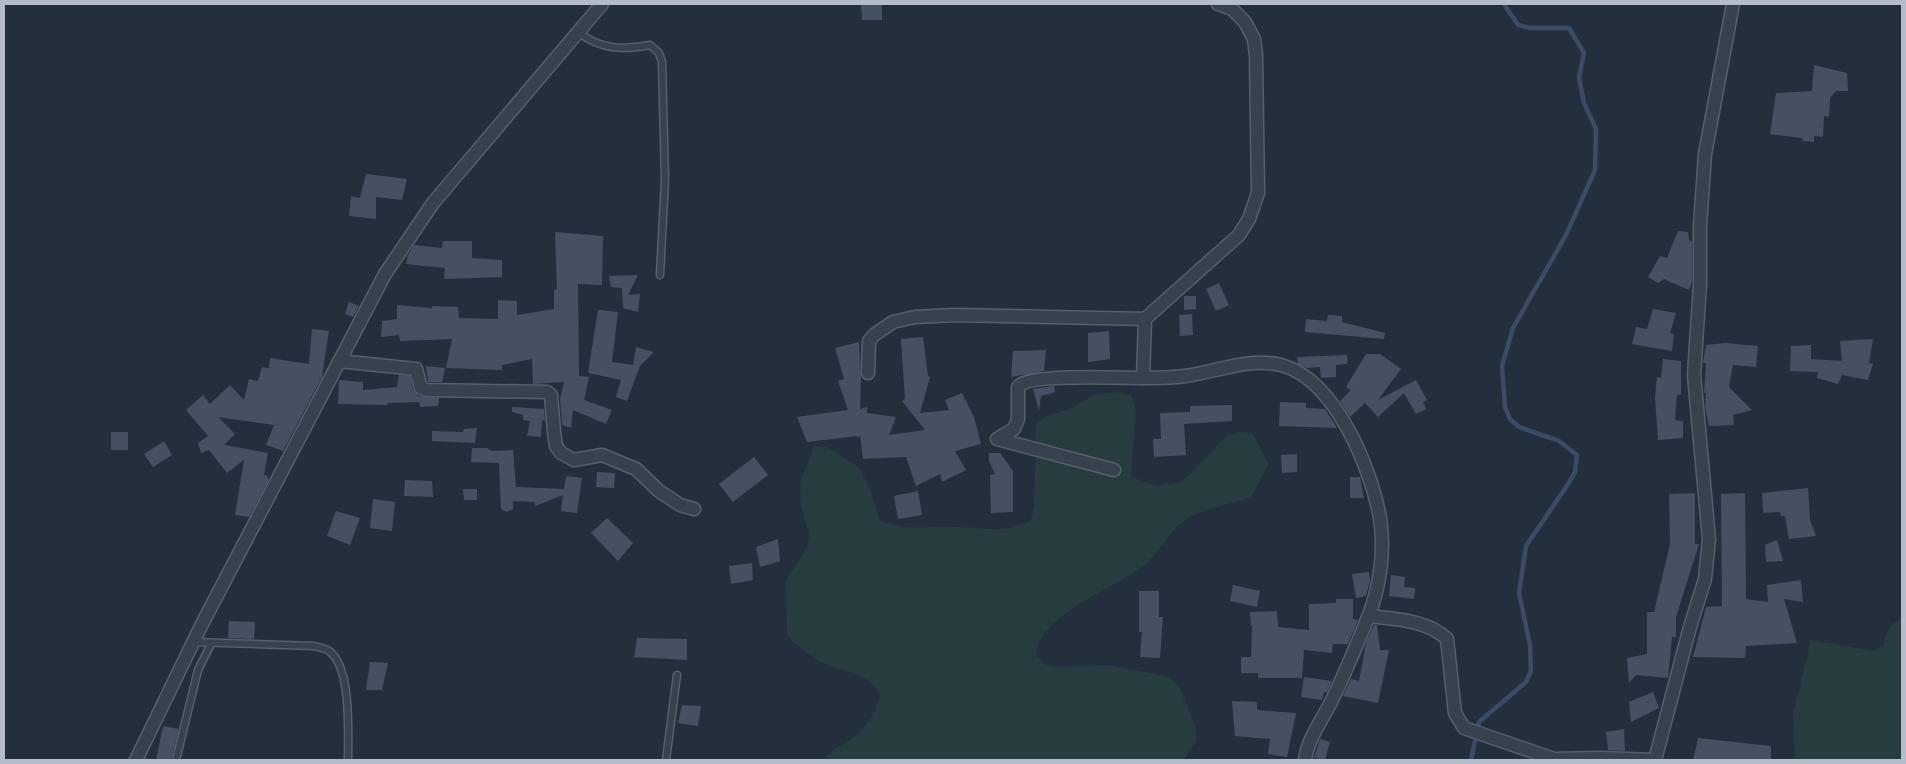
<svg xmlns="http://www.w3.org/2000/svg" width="1906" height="764" viewBox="0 0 1906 764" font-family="Mulish,sans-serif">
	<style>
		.green { fill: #263c3f }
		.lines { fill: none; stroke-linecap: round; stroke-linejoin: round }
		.stream { stroke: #394c67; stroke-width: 4.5 }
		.building { fill: #455162 }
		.lane-casing { stroke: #565f6c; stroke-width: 9 }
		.street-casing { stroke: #565f6c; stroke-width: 15 }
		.lane { stroke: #38414e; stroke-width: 6 }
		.street { stroke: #38414e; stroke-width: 12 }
	</style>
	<rect width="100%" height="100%" fill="#242f3e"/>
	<g class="green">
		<path d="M1118 392 1131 395 1136 410 1131 477 1157 486 1183 481 1228 435 1240 432 1252 433 1269 464 1251 497C1231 504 1208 508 1190 517 1175 524 1160 550 1148 562 1119 588 1042 611 1036 654L1044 664 1056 667 1107 665 1170 677 1179 687 1196 728V741L1184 760H825C830 749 842 746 852 739 867 728 876 712 880 694 870 676 854 674 835 668 820 663 797 647 787 635L786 581 807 547 809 534 801 508 800 483 814 446 827 447 859 467 871 491 880 521C906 531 929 526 956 527 982 527 1006 535 1031 520L1034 508 1036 423 1047 416 1072 408 1094 395Z"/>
		<path d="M1902 619V760H1795L1793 715 1811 640 1874 651 1884 645C1885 632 1889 624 1902 619Z"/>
	</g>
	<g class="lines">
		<path class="stream" d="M1471 760 1479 722 1526 682 1531 671 1530 645 1519 593 1526 546 1568 484 1575 472 1577 455 1559 441 1519 427 1510 419 1505 407 1502 366 1513 328 1566 235 1595 170 1596 129 1584 103 1579 78 1584 53 1569 28H1530L1518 25 1504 4"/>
	</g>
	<g class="building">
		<path d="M861 4H882V20H862Z"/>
		<path d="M1814 65 1847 73 1848 91H1836L1830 98 1829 117 1824 116 1823 137 1814 136V142L1803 141 1802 138 1770 134 1776 93 1812 91Z"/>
		<path d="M366 174 407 179 402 200 376 197V219L349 216 351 196 360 198Z"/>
		<path d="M1678 231 1688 232 1689 240 1692 241V281L1689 290 1664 279 1658 283 1648 277 1660 256 1667 258Z"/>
		<path d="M555 232 603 236 602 285 578 284 579 376 589 377 584 400 612 410 606 424 573 410 571 428 562 425 560 399 564 382 533 384 532 359 502 365V370L446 368 452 339 400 341 399 335 381 337 382 321 397 319V305L432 308V306L458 307 459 318 498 319V300L517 301V315L554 309V290L557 289Z"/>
		<path d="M443 241H472V258L502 260V277L444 279 445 268 406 264 408 255 414 245 442 248Z"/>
		<path d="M638 275 628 295 640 294 638 312 623 308 622 288 611 287 609 276Z"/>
		<path d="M1219 283 1229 305 1216 311 1206 289Z"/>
		<path d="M1184 296H1196V309L1184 310Z"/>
		<path d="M349 302 359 306 353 317 345 314Z"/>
		<path d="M1653 309 1676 313 1670 333 1674 334 1672 351 1632 344 1636 327 1647 329Z"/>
		<path d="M598 310 618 312 612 362 633 365 636 347 654 352 640 366 627 401 616 397 621 380 588 373Z"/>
		<path d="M1192 314 1193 335 1180 336 1179 315Z"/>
		<path d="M1328 315 1342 316V322L1385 333 1384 339 1305 332 1306 319 1327 321Z"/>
		<path d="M312 329 329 331 322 377 283 451 266 445 274 425 218 417 235 434 224 445 268 453 264 475 268 476V481L249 517 235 515 244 460 227 473 209 450 201 453 198 443 208 436 186 410 203 395 210 404 230 385 244 400 249 379 258 381 262 367 269 368 270 358 309 364Z"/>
		<path d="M1109 331 1110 359 1088 362V333Z"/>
		<path d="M923 337 928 376 930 377 920 413 949 410 945 400 962 393 974 417 981 444 955 451 966 470 942 482 940 474 916 486 906 457 863 459 860 435 858 438 857 436 807 442 797 417 848 410 838 381 844 379 835 348 859 342 861 378 860 409 867 407V413L896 417 889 435 925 430 902 401 905 399 901 339Z"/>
		<path d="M1873 339 1869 363 1873 364 1868 380 1842 375 1838 384 1817 378 1818 372 1790 371 1791 346 1811 345V359L1842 361 1840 341Z"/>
		<path d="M1725 343 1758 346 1756 367 1733 365 1729 387 1752 410 1733 415 1734 425 1709 426 1705 407 1706 393H1704L1706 363H1703L1706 345Z"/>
		<path d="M1046 350 1044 371 1011 377 1013 351Z"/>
		<path d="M1366 354H1380L1401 369 1378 400 1416 380 1427 400 1423 402 1426 409 1416 414 1404 393 1378 417 1365 403 1350 417 1340 401 1351 390 1346 387Z"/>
		<path d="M1347 355V364L1336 365V377L1321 378 1320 367 1307 368 1298 364 1297 357Z"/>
		<path d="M1663 359 1681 361V395H1677L1675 420 1683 421V438L1658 440 1655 398 1657 377 1661 378Z"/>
		<path d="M426 366 445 368 442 382H428Z"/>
		<path d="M399 375 410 376 413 390 418 396 439 398 438 406 420 407 419 402 388 403 387 405 338 404 339 380 363 382V390L397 387Z"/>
		<path d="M1054 386 1055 392 1041 396 1039 411 1033 389Z"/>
		<path d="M1280 402 1306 403V408L1325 409 1337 428 1279 426Z"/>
		<path d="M1232 405V421L1184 424 1186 455 1154 457 1153 439H1161L1160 413 1190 412V406Z"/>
		<path d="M512 407 544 409 545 421 542 420 541 437 527 436 530 421 523 420V415L512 412Z"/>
		<path d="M477 428 475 443 432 441V431L463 432 464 429Z"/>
		<rect x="111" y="432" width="17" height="18"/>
		<path d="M164 441 172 455 153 467 144 454Z"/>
		<path d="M472 448H487L492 451 513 450 516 487 564 489 566 476 582 478 577 513 561 511 563 495 535 506V502L513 501V509L507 512 501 509 499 463 471 462Z"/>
		<path d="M989 453H1000L1013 471V512L991 513 990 475 995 474 989 461Z"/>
		<path d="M1297 454V472L1282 473 1281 455Z"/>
		<path d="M754 457 768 475 733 502 719 484Z"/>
		<path d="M597 472 615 473 614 488 596 487Z"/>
		<path d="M1350 477H1360L1364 498H1350Z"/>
		<path d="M405 480 432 481 433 497 404 496Z"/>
		<path d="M1808 488 1810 520 1816 536 1789 539 1785 516H1781L1780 512 1763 513 1762 493Z"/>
		<path d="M463 489H477V500H464Z"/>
		<path d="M918 491 922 515 898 519 894 496Z"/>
		<path d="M1695 493V544H1699L1676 617V637H1672L1668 678 1636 675 1629 683 1627 658 1647 654V612H1654L1670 544 1669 494Z"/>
		<path d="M1745 493 1746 599 1768 602 1767 585 1801 580 1803 602 1784 599 1797 643 1746 646 1745 658 1693 657 1706 607 1722 606 1721 494Z"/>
		<path d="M373 499 395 502 392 531 370 528Z"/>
		<path d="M336 511 360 518 350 545 327 536Z"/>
		<path d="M607 518 633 543 618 561 591 533Z"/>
		<path d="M778 539 780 561 760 567 756 547Z"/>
		<path d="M1777 540 1783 561 1766 562 1765 545Z"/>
		<path d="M752 563 753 580 731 584 729 566Z"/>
		<path d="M1369 572 1370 581 1366 596 1356 598 1352 574Z"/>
		<path d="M1391 575 1405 577 1404 587 1415 588 1414 599 1389 596Z"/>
		<path d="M1233 585 1260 591 1257 607 1230 601Z"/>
		<path d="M1139 591H1159V617H1163L1160 658 1140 657 1142 632H1139Z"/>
		<path d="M1336 599H1353V619L1358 620 1348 644H1333L1332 653 1304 650 1302 678H1258V673H1241V657H1251L1252 626H1251L1250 612 1277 611 1278 627 1309 630V604L1336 603Z"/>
		<path d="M229 621 255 622 254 639 228 638Z"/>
		<path d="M1374 625H1377L1380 650H1389L1378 703 1343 696 1351 679 1359 681 1366 643Z"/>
		<path d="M637 638 687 639V660L634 657Z"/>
		<path d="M370 662 388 663 382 690H366Z"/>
		<path d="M1304 677 1332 681 1327 692H1324L1322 700 1301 697Z"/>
		<path d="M1653 692 1659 708 1631 722 1629 702Z"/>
		<path d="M1232 701 1257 702V710L1296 713 1287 757 1268 754 1270 739 1235 736Z"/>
		<path d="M682 705 701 706 698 726 678 723Z"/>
		<path d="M163 726 179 729 171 760H156Z"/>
		<path d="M1624 729 1625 751 1608 750 1606 732Z"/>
		<path d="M1698 738 1771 746V760H1693Z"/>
		<path d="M1320 739 1330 742 1325 760 1314 758Z"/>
	</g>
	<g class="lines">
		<defs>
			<g id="lane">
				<path d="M578 32C601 50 623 50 650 45L659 53 662 62 665 180 660 275"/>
				<path d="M193 642 314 646C318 647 325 648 329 651 352 667 348 735 348 760"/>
				<path d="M176 760 198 670 211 644"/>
				<path d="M666 760 677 675"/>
			</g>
			<g id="street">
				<path d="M1218 4 1232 9 1245 22 1254 39 1256 55 1258 193 1249 219 1239 235 1145 319 1143 378C1157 378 1171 378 1185 376 1217 372 1248 357 1281 365 1335 379 1371 468 1380 518 1385 550 1380 586 1369 615 1357 644 1345 674 1331 702 1321 722 1308 738 1305 760"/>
				<path d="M339 361 416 369 421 388 427 390 547 392 551 395 554 432 556 446 561 453 574 460 602 455 636 469 659 491 680 505 694 509"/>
				<path d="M868 373 869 341 874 335 893 322 915 317 954 315 1145 319"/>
				<path d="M1114 470 997 439 1014 429 1018 419V387C1027 373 1123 378 1143 378"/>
				<path d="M1368 616C1395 619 1428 620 1447 639L1455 713 1464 728 1554 759 1599 758 1655 760"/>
				<path d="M136 760 202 624 385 274 433 203 602 4"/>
				<path d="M1655 760 1690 627 1705 579 1709 539 1694 375 1700 284V225L1705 154 1733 4"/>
			</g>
		</defs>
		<use href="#lane" class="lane-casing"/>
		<use href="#street" class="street-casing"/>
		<use href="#lane" class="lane"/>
		<use href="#street" class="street"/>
	</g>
	<rect width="1906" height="764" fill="none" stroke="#b4bcc9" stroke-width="10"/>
</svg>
